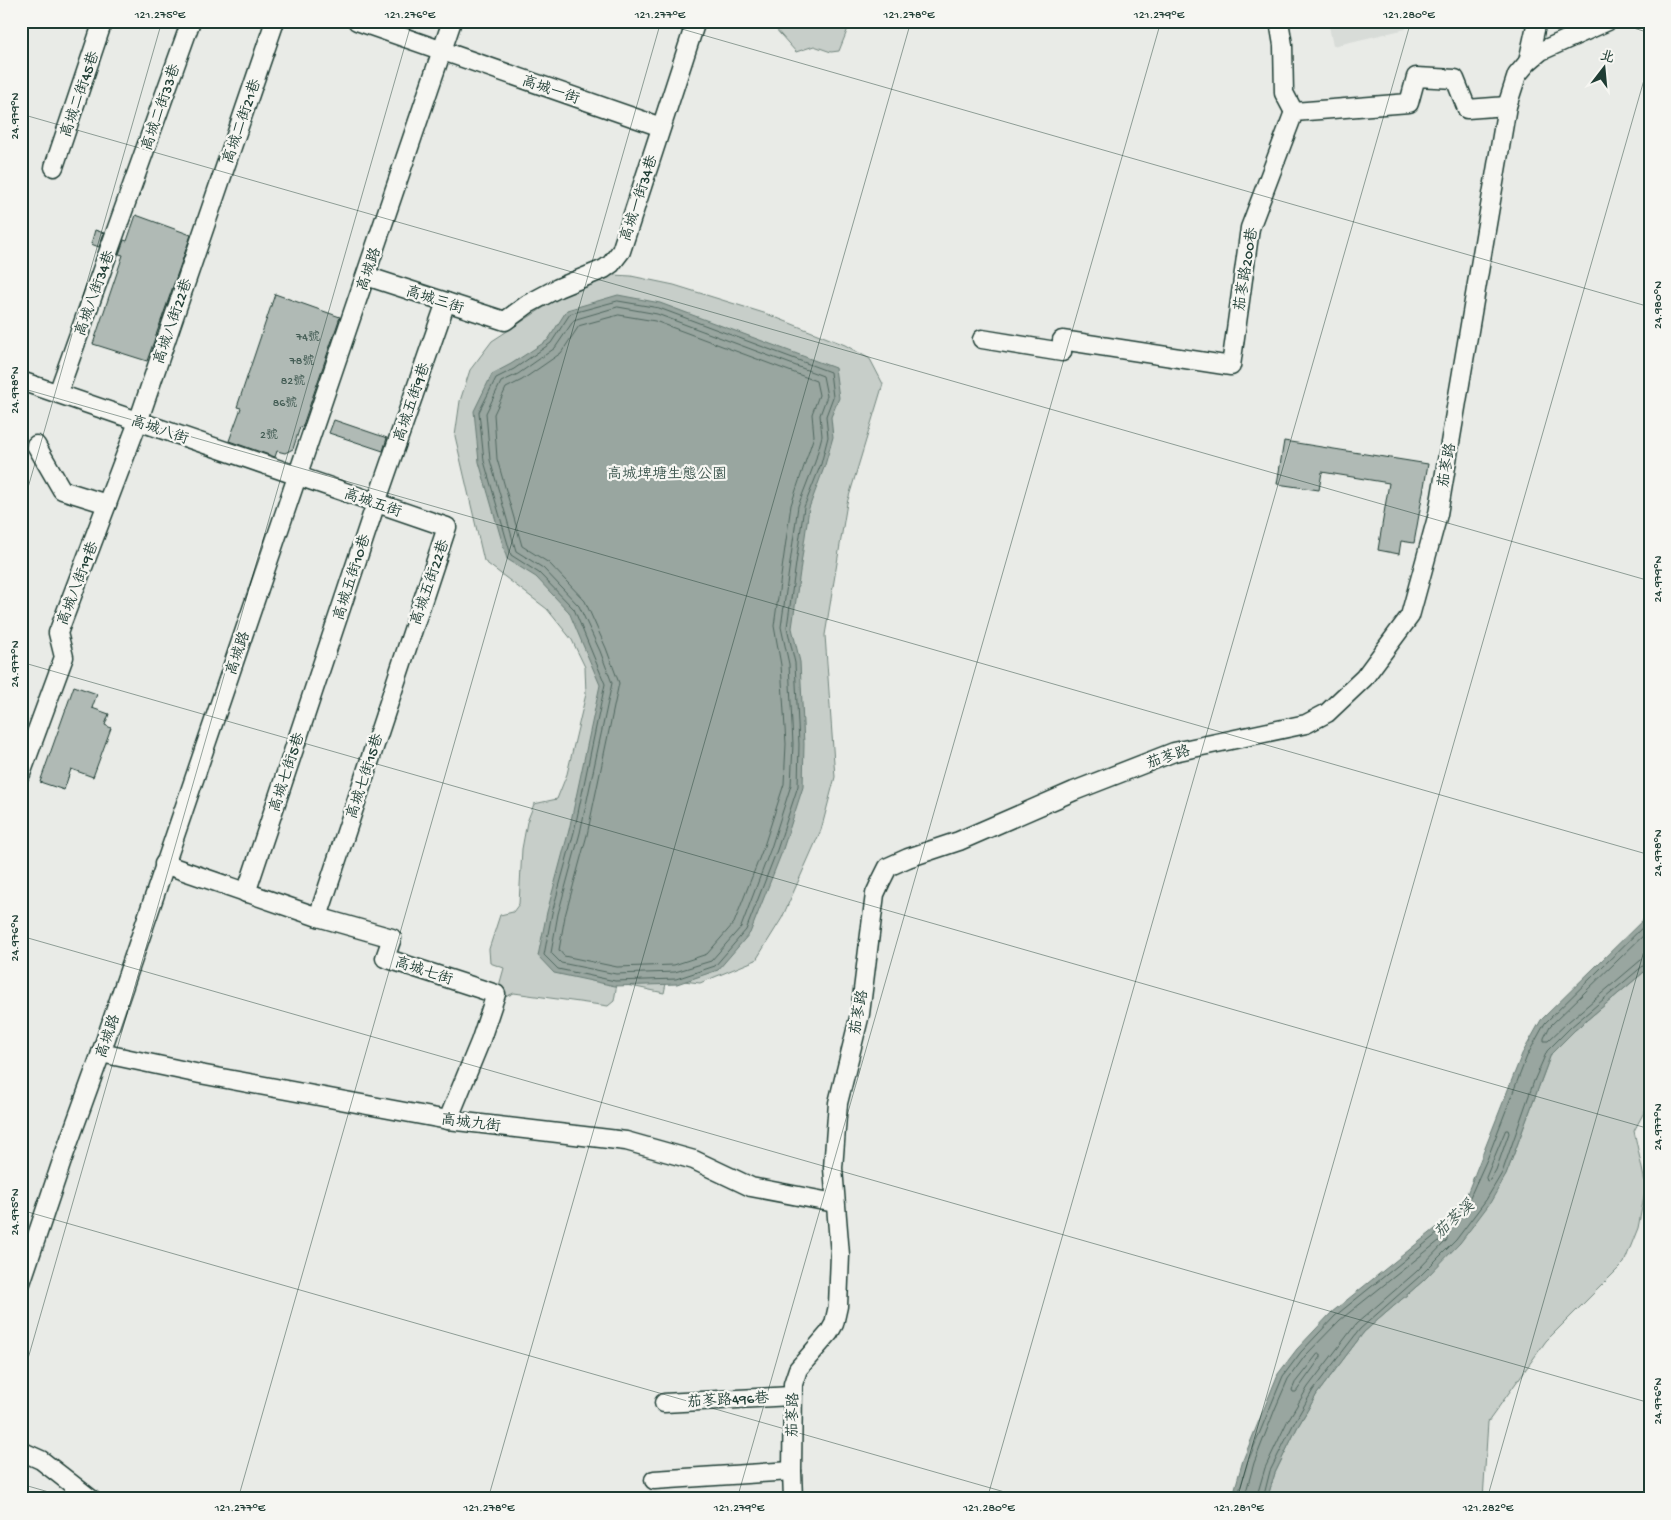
<svg xmlns="http://www.w3.org/2000/svg" width="1671" height="1520" viewBox="0 0 1671 1520" font-family="'Gochi Hand','LXGW WenKai TC',sans-serif">
	<style>
		.built { fill: #d8dcd8 }
		.green { fill: #c7cec9; stroke: #73867e }
		.water { fill: #99a6a0; stroke: #687c75 }
		.lines { fill: none; stroke-linecap: round; stroke-linejoin: round }
		.shore { stroke: #50675f; stroke-width: 1 }
		.building { fill: #b0bab5; stroke: #1f3d34 }
		.minor-casing { stroke: #1f3d34; stroke-width: 21 }
		.minor { stroke: #f6f6f2; stroke-width: 18 }
		.ticks { fill: none; stroke: #1f3d34; stroke-width: 1; stroke-opacity: 0.45 }
		.labels { text-anchor: middle; stroke-width: 4.5; stroke-linejoin: round; paint-order: stroke }
		.number-label { font-size: 12px; fill: #435c54 }
		.street-label { font-size: 15px; fill: #1f3d34; stroke: #f6f6f2 }
		.park-label { font-size: 15px; fill: #415a52; stroke: #f6f6f2 }
		.water-label { font-size: 16px; font-style: italic; fill: #445c54; stroke: #f6f6f2 }
		.neatline { fill: none; stroke: #1f3d34; stroke-width: 2 }
		.ticks-label { font-size: 12px; text-anchor: middle; fill: #1f3d34 }
	</style>
	<rect width="100%" height="100%" fill="#e9ebe7"/>
	<filter id="ink" filterUnits="userSpaceOnUse"><feTurbulence type="fractalNoise" baseFrequency=".02" numOctaves="2"/><feDisplacementMap in="SourceGraphic" scale="10" xChannelSelector="R" yChannelSelector="G"/><feConvolveMatrix kernelMatrix="1 2 1 2 8 2 1 2 1" color-interpolation-filters="sRGB"/></filter>
	<g filter="url(#ink)">
		<path class="built" d="M1328 21H1404L1406 29 1333 46Z"/>
		<g class="green">
			<path d="M765 21H851L839 51 831 52 814 46 796 52 774 27Z"/>
			<path d="M613 275 631 276 674 285 767 314 845 345 870 359 883 384 847 503 825 635 835 777 821 830 782 918 756 960 700 983 667 979 664 993 617 983 614 1001 608 1006 514 993 503 998 499 986 504 968 490 963 489 949 500 915 513 912 519 904 522 849 527 822 534 804 557 799 567 774 586 694 585 667 572 640 547 609 484 561 455 436 460 401 470 370 492 341 569 291Z"/>
			<path d="M1650 967V1101L1634 1131 1646 1187 1638 1228 1624 1263 1546 1341 1488 1422 1483 1499H1267L1275 1473 1297 1428 1317 1394 1364 1332 1424 1280 1506 1175 1551 1054 1575 1030Z"/>
		</g>
		<g class="water">
			<path d="M618 295 660 303 835 368 839 398 831 417 833 437 825 465 809 508 792 628 800 662 804 744 803 787 782 852 750 933 718 970 677 984 615 986 554 973 538 956 547 912 569 830 600 685 569 612 536 577 507 559 479 462 474 411 492 374 511 364 548 340 567 310Z"/>
			<path d="M1650 913V967L1575 1030 1551 1054 1506 1175 1490 1203 1460 1243 1424 1280 1364 1332 1317 1394 1297 1428 1275 1473 1267 1499H1232L1243 1460 1278 1374 1297 1349 1332 1312 1445 1221 1467 1194 1522 1054 1541 1020Z"/>
		</g>
		<g class="lines">
			<g class="shore">
				<path d="M618 301 659 308 830 372 833 397 826 416 828 437 821 464 804 507 787 627 795 663 799 744 798 786 777 850 746 930 715 966 676 979 615 981 558 969 544 955 552 913 574 832 605 684 574 609 539 573 511 555 484 461 479 412 496 378 514 369 551 343 570 314Z"/>
				<path d="M618 307 657 314 823 376 827 396 820 415 822 436 815 462 798 506 781 627 789 664 793 744 791 785 771 848 741 927 711 961 675 972 616 974 561 963 551 953 558 914 580 833 612 683 600 651 579 606 543 568 516 551 490 460 486 413 501 382 518 374 555 348 574 320Z"/>
				<path d="M619 315 655 321 816 381 819 395 812 414 814 436 791 505 774 626 781 665 786 744 784 784 764 846 734 923 707 954 674 965 617 967 564 956 559 950 565 916 587 835 619 683 606 648 585 601 549 563 522 546 497 459 494 414 506 388 522 380 561 353 579 326Z"/>
				<path d="M1650 929 1550 1026 1544 1038V1041H1548L1568 1022 1641 960 1650 957"/>
				<path d="M1506 1130H1508L1509 1133 1496 1170 1490 1180 1487 1181 1486 1178Z"/>
				<path d="M1318 1354H1321V1357L1296 1392H1293L1292 1390 1295 1383Z"/>
				<path d="M1237 1499 1248 1461 1283 1376 1301 1352 1335 1316 1448 1225 1470 1197 1488 1157 1527 1056 1545 1023 1650 920"/>
				<path d="M1244 1499 1254 1463 1275 1409 1288 1379 1305 1356 1340 1320 1444 1237H1447V1240L1416 1272 1356 1324 1308 1387 1287 1422 1265 1468 1256 1499"/>
				<path d="M1263 1499 1270 1471 1293 1425 1313 1390 1360 1329 1420 1276 1456 1240 1486 1200 1502 1173 1534 1081 1547 1051 1571 1027 1644 965 1650 964"/>
			</g>
		</g>
		<g class="building">
			<path d="M136 215 191 235 147 361 93 344 123 255 119 254 124 240 127 241Z"/>
			<path d="M95 230 104 233 99 247 91 244Z"/>
			<path d="M275 294 340 317 302 428 300 427 293 449 285 453 277 451 275 457 229 441 241 408 237 407Z"/>
			<path d="M334 420 387 438 383 451 329 433Z"/>
			<path d="M1284 441 1428 464 1414 543 1401 541 1399 554 1378 550 1389 483 1322 472 1319 490 1277 484Z"/>
			<path d="M74 686 97 694 92 708 109 714 105 725 111 728 93 777 71 769 64 790 40 782Z"/>
		</g>
		<g class="lines">
			<defs>
				<g id="minor">
					<path d="M357 21 661 127"/>
					<path d="M1279 21 1283 45 1284 93 1294 112"/>
					<path d="M1528 62 1537 21"/>
					<path d="M54 167 103 21"/>
					<path d="M366 276 505 321 528 304 558 288 604 269 611 264 621 251 696 21"/>
					<path d="M982 339 1062 352V340L1231 366 1250 228 1294 112 1409 103 1416 77 1455 79 1467 109 1507 106"/>
					<path d="M21 381 447 527 318 917"/>
					<path d="M58 393 191 21"/>
					<path d="M36 445 62 490 107 504"/>
					<path d="M21 774 64 657 58 633 138 422 275 21"/>
					<path d="M164 864 318 917 392 938 385 958 496 994 480 1042 448 1120"/>
					<path d="M246 893 376 503 446 302"/>
					<path d="M101 1053 200 1074 448 1120 626 1141 694 1160 751 1187 835 1203"/>
					<path d="M21 1283 63 1158 101 1053 452 21"/>
					<path d="M664 1403 791 1396"/>
					<path d="M21 1451 41 1460 91 1499"/>
					<path d="M654 1480 792 1471"/>
					<path d="M793 1499 792 1471 793 1384 798 1369 829 1333 834 1324 838 1306 840 1255 833 1168 838 1103 860 1014 875 894 881 881 888 867 908 858 959 841 1074 791 1174 752 1306 724 1327 713 1364 678 1410 616 1438 514 1507 106 1517 75 1528 62 1541 51 1608 21"/>
				</g>
			</defs>
			<use href="#minor" class="minor-casing"/>
			<use href="#minor" class="minor"/>
		</g>
	</g>
	<path class="ticks" d="M654 21 1650 307M1610 21 1650 33M21 114 1650 581M21 388 1650 855M21 512 162 21M21 662 1650 1129M21 936 1650 1403M21 1210 1029 1499M21 1383 412 21M21 1484 73 1499M238 1499 661 21M488 1499 911 21M737 1499 1161 21M987 1499 1411 21M1237 1499 1650 59M1487 1499 1650 930"/>
	<g class="labels">
		<g class="number-label">
			<text x="308" y="340">74號</text>
			<text x="302" y="364">78號</text>
			<text x="293" y="384">82號</text>
			<text x="285" y="406">86號</text>
			<text x="269" y="438">2號</text>
		</g>
		<g class="street-label">
			<text transform="translate(551 89) rotate(19)" y="5">高城一街</text>
			<text transform="translate(79 94) rotate(-71)" y="5">高城二街45巷</text>
			<text transform="translate(160 107) rotate(-71)" y="5">高城二街33巷</text>
			<text transform="translate(241 121) rotate(-71)" y="5">高城二街21巷</text>
			<text transform="translate(638 198) rotate(-72)" y="5">高城一街34巷</text>
			<text transform="translate(368 269) rotate(-71)" y="5">高城路</text>
			<text transform="translate(1245 269) rotate(-81)" y="5">茄苳路200巷</text>
			<text transform="translate(94 293) rotate(-70)" y="5">高城八街34巷</text>
			<text transform="translate(435 299) rotate(18)" y="5">高城三街</text>
			<text transform="translate(172 321) rotate(-71)" y="5">高城八街22巷</text>
			<text transform="translate(411 402) rotate(-71)" y="5">高城五街9巷</text>
			<text transform="translate(160 429) rotate(19)" y="5">高城八街</text>
			<text transform="translate(1446 465) rotate(-80)" y="5">茄苳路</text>
			<text transform="translate(373 502) rotate(19)" y="5">高城五街</text>
			<text transform="translate(351 577) rotate(-72)" y="5">高城五街10巷</text>
			<text transform="translate(429 582) rotate(-71)" y="5">高城五街22巷</text>
			<text transform="translate(77 583) rotate(-69)" y="5">高城八街19巷</text>
			<text transform="translate(237 653) rotate(-71)" y="5">高城路</text>
			<text transform="translate(1168 756) rotate(-18)" y="5">茄苳路</text>
			<text transform="translate(286 772) rotate(-72)" y="5">高城七街5巷</text>
			<text transform="translate(364 776) rotate(-72)" y="5">高城七街15巷</text>
			<text transform="translate(424 970) rotate(18)" y="5">高城七街</text>
			<text transform="translate(858 1012) rotate(-80)" y="5">茄苳路</text>
			<text transform="translate(107 1036) rotate(-71)" y="5">高城路</text>
			<text transform="translate(471 1122) rotate(7)" y="5">高城九街</text>
			<text transform="translate(728 1399) rotate(-3)" y="5">茄苳路496巷</text>
			<text transform="translate(792 1415) rotate(-89)" y="5">茄苳路</text>
		</g>
		<g class="park-label">
			<text x="667" y="478">高城埤塘生態公園</text>
		</g>
		<g class="water-label">
			<text transform="translate(1453 1218) rotate(-42)" y="6">茄苳溪</text>
		</g>
	</g>
	<rect width="1671" height="1520" fill="none" stroke="#f6f6f2" stroke-width="55"/>
	<g transform="translate(1604 68) rotate(16)" stroke="#f6f6f2" stroke-width="4" paint-order="stroke">
	<path d="M0-4L9 19L0 12L-9 19Z" fill="#1f3d34"/>
	<text y="-8" font-size="14" font-weight="bold" text-anchor="middle" fill="#1f3d34">北</text>
	</g>
	<rect x="28" y="28" width="1616" height="1464" class="neatline"/>
	<g class="ticks-label">
		<text x="160" y="18">121.275°E</text>
		<text x="410" y="18">121.276°E</text>
		<text x="660" y="18">121.277°E</text>
		<text x="909" y="18">121.278°E</text>
		<text x="1159" y="18">121.279°E</text>
		<text x="1409" y="18">121.280°E</text>
		<text transform="translate(14 116) rotate(-90)" y="4">24.979°N</text>
		<text transform="translate(1657 305) rotate(-90)" y="4">24.980°N</text>
		<text transform="translate(14 390) rotate(-90)" y="4">24.978°N</text>
		<text transform="translate(1657 579) rotate(-90)" y="4">24.979°N</text>
		<text transform="translate(14 664) rotate(-90)" y="4">24.977°N</text>
		<text transform="translate(1657 853) rotate(-90)" y="4">24.978°N</text>
		<text transform="translate(14 938) rotate(-90)" y="4">24.976°N</text>
		<text transform="translate(1657 1127) rotate(-90)" y="4">24.977°N</text>
		<text transform="translate(14 1212) rotate(-90)" y="4">24.975°N</text>
		<text transform="translate(1657 1401) rotate(-90)" y="4">24.976°N</text>
		<text x="240" y="1511">121.277°E</text>
		<text x="489" y="1511">121.278°E</text>
		<text x="739" y="1511">121.279°E</text>
		<text x="989" y="1511">121.280°E</text>
		<text x="1239" y="1511">121.281°E</text>
		<text x="1488" y="1511">121.282°E</text>
	</g>
</svg>
